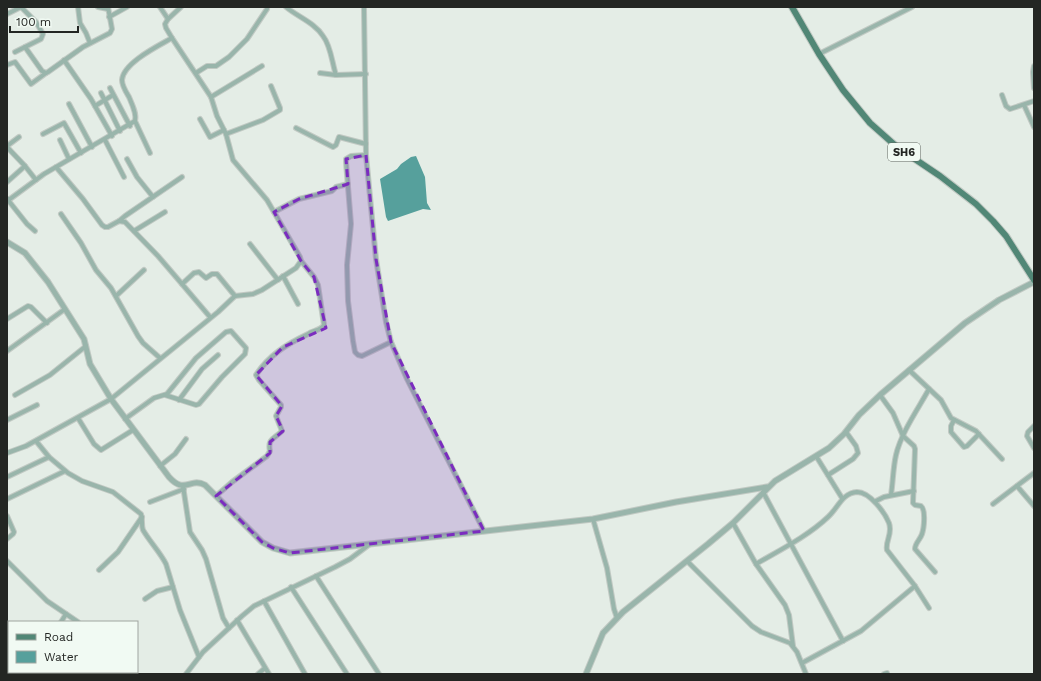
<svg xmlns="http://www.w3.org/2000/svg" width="1041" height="681" viewBox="0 0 1041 681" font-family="'Work Sans',sans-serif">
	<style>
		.water { fill: #56a09c }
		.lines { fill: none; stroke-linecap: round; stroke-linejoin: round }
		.minor-casing { stroke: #c1c9c3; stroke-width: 6 }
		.tertiary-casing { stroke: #c1c9c3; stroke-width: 7 }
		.primary-casing { stroke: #c1c9c3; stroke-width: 8 }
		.minor { stroke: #99b5ab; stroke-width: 4 }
		.tertiary { stroke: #99b5ab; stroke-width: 5 }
		.primary { stroke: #518776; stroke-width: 6 }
		.marked { fill: #7b2cbf; fill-opacity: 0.2; stroke: #7b2cbf; stroke-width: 3; stroke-dasharray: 8 5; stroke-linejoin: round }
		.labels { text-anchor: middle; stroke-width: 3; stroke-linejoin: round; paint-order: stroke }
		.shield { fill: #f1faf3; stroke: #616661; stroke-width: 1 }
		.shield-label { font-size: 11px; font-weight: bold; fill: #232623 }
	</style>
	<rect width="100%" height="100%" fill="#e4ede6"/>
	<path class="water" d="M416 156 425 177 427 203 431 210 423 209 388 221 386 217 380 179 397 169 401 164 411 157Z"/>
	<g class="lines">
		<defs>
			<g id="minor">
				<path d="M78 7 80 23 86 33 90 43"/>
				<path d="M98 7 108 9"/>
				<path d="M160 7 168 19"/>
				<path d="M286 7C298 17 315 23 323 36 331 46 332 63 336 75"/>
				<path d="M364 7 366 155 376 259 386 322 391 342 407 379 484 531"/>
				<path d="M7 14 21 7"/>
				<path d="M109 17 127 7"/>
				<path d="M25 47 42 71 46 73 48 72 83 47 110 33 112 29 108 7"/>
				<path d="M15 52 41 39 43 34 36 22 21 7"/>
				<path d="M819 54 912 7"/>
				<path d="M64 60 91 99 112 136"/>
				<path d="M7 65 15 62 31 84 46 73"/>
				<path d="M1034 66 1033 72 1034 88"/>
				<path d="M196 73 207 66H216L229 57 247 39 267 9"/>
				<path d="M320 73 336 75 366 74"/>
				<path d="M110 88 130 126"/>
				<path d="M101 93 120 131"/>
				<path d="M1002 95 1006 106 1010 109 1034 101"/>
				<path d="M211 97 262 66"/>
				<path d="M69 104 92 147"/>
				<path d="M1024 105 1034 127"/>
				<path d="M95 106 113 95"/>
				<path d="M200 119 210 137 224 130"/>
				<path d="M135 121 150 153"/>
				<path d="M296 128 333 147 336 145 339 137 366 144"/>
				<path d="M43 134 64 123 81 153"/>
				<path d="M226 134 263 120 280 110V108L271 86"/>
				<path d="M60 140 69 159"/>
				<path d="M105 140 124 177"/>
				<path d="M7 146 19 137"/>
				<path d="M7 147 25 166 7 182"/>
				<path d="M366 155 351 156 346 159V162L351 224 347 265 348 301 353 341 355 352 358 355 362 356 391 342"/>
				<path d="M127 159 137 177 153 197"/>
				<path d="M25 166 36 180"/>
				<path d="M56 167 135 121C137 114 132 104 129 97 126 92 122 86 122 80 123 63 158 46 172 38"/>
				<path d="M7 199H10L44 174 56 167 83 199 102 225 105 227H108L119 221 125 222 158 256 182 284"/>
				<path d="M8 200 27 224 35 231"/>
				<path d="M274 212 299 199 332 191 336 187 348 184"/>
				<path d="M61 214 81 243 96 270 111 288 138 336 143 343 160 358"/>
				<path d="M119 221 125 216 182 177"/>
				<path d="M134 231 165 212"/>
				<path d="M250 244 278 280"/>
				<path d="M283 276 298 304"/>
				<path d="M116 296 144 270"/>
				<path d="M210 317 182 284 194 273 199 272 206 278 212 274H217L235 296"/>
				<path d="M7 319 28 306 31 307 47 323"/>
				<path d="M7 351 65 309"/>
				<path d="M909 370 941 400 951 418 976 431 1002 459"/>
				<path d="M15 395 50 375 86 346"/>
				<path d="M880 395 893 413 903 436 914 446 915 449 913 503 915 505 921 506C926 510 924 528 922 534 920 540 915 543 915 549L935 572"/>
				<path d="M179 400 202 369 218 355"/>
				<path d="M78 418 94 444 101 450 133 430"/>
				<path d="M125 419 154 398 167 394 196 358 226 332 231 331 246 348 245 354 222 377 199 404 196 405 165 395"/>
				<path d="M7 420 37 405"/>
				<path d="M954 420 951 426V432L964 447 967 446 979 434"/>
				<path d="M1034 426 1028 432 1027 436 1034 448"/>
				<path d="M36 441 49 457 68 473 82 481 113 492 141 514C143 520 141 525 143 530 150 542 160 552 166 564L180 610 199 657"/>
				<path d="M7 453 26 446 111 399 218 312 235 296 253 294 262 290 296 268 301 261 300 257 267 200 233 160 226 134 217 116 211 97 172 38 166 28 165 24 168 19 181 7"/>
				<path d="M816 456 842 498"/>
				<path d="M160 466 175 454 186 439"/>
				<path d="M828 475 853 459 858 453 856 446 846 432"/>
				<path d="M7 477 49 457"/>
				<path d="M183 486 190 532 202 550 206 559 223 618 229 628"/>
				<path d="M1017 486 1034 506"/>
				<path d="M763 492 843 641"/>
				<path d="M891 495C893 482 893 468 896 455 901 433 918 409 929 389"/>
				<path d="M216 496 232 482 267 456 270 451C267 439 275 438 282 431L276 416 281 407V405L259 380 256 375C269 355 287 344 308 334 313 330 320 331 324 325L318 285 314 277 301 261"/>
				<path d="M7 499 65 471"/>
				<path d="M876 501 884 497 914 491"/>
				<path d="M150 502 184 489"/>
				<path d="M993 504 1034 473"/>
				<path d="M7 516 14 532 13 534 7 539"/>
				<path d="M593 519 607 568 614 609 617 618"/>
				<path d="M733 523 756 564 785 605 789 615 793 646"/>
				<path d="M7 561 47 601 78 622"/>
				<path d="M687 561 752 626 761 632 790 643 797 652 806 674"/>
				<path d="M756 564C780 550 808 536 828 517 838 508 842 493 857 492 870 492 885 513 889 523 893 534 885 541 887 550L915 586 929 608"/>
				<path d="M99 570 118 552 142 517"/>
				<path d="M316 576 379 674"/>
				<path d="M291 587 347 674"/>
				<path d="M145 599 157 591 173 587"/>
				<path d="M264 601 305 674"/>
				<path d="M237 620 269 674"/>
				<path d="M61 622 66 614"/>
				<path d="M7 632 9 634"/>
				<path d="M802 663 861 631 915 586"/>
				<path d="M54 672 57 674"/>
				<path d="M97 672 99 674"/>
				<path d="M186 674 203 652 242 616 254 606 335 567 350 559 370 544"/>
				<path d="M258 674 265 668"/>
				<path d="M884 674 887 673"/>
			</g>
			<g id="tertiary">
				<path d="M7 242 25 253 48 282 84 339 90 364 111 399 169 477C185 495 190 477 205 485L262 542 273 548 290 553 593 519 676 502 767 487"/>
				<path d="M586 674 603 633 623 612 708 544 733 523 775 481 829 448 844 434 859 415 880 395 965 323 999 300 1034 282"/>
			</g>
			<path id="primary" d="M792 7 819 54 843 90 870 123 897 147 940 176 976 204 993 221 1006 236 1034 280"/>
		</defs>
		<use href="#minor" class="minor-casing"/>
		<use href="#tertiary" class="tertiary-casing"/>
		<use href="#primary" class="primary-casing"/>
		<use href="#minor" class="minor"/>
		<use href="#tertiary" class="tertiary"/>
		<use href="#primary" class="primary"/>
	</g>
	<path class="marked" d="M366 155 376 259 391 342 484 531 290 553 273 548 262 542 216 496 270 453V442L283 431 276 416 282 406 256 375 283 347 326 328 314 277 301 261 274 212 299 199 348 184 346 159Z"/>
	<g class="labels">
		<rect class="shield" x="888" y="143" width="32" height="18" rx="3"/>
		<g class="shield-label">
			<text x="904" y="156">SH6</text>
		</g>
	</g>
	<rect width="1041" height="681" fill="none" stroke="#232623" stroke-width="16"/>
	<rect x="8" y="621" width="130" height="52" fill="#f1faf3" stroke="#9fa5a0"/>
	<rect x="16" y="634" width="20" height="6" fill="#518776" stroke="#9fa5a0"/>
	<text x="44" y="641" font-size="12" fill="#232623">Road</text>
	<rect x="16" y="651" width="20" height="12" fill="#56a09c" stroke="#9fa5a0"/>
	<text x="44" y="661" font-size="12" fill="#232623">Water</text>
	<path d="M10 26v6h68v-6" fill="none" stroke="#232623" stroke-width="2"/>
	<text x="16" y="26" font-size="12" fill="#232623" stroke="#f1faf3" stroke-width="3" paint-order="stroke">100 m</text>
</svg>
